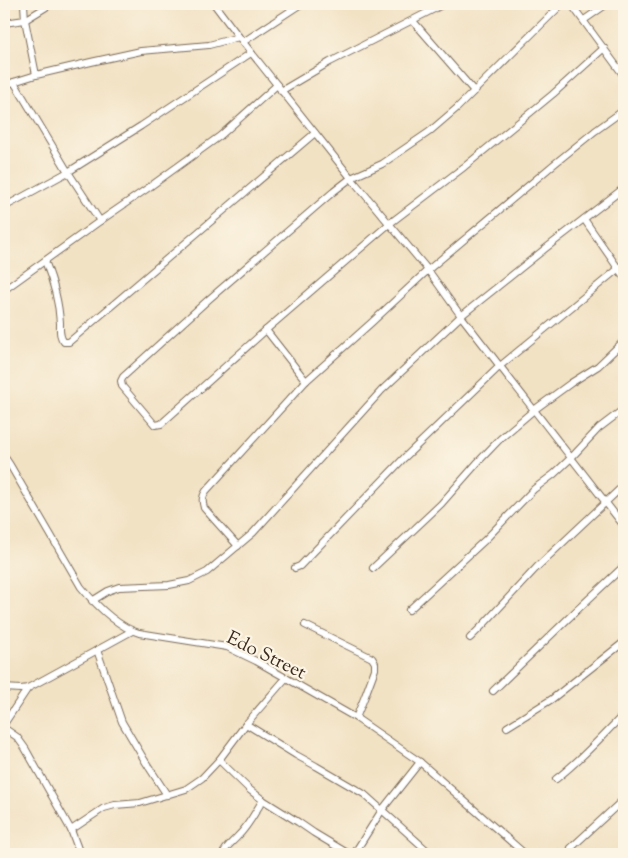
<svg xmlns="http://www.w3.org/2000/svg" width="628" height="858" viewBox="0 0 628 858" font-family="'Sorts Mill Goudy',serif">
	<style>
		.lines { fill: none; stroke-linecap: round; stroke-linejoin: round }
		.street-casing { stroke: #7b6a58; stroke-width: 8 }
		.street { stroke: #fff; stroke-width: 6 }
		.labels { text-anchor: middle; stroke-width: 4.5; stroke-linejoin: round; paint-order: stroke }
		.street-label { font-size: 19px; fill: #3b2a1e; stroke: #fcf5e5 }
	</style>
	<rect width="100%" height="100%" fill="#fcf5e5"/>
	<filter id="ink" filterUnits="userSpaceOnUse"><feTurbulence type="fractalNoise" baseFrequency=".02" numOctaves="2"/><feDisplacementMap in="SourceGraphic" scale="10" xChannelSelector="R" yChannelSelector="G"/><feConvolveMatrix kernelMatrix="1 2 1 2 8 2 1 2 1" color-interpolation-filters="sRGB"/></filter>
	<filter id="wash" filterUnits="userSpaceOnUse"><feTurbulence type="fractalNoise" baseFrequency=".0096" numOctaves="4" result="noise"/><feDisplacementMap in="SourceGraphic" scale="20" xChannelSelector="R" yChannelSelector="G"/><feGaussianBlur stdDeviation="1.12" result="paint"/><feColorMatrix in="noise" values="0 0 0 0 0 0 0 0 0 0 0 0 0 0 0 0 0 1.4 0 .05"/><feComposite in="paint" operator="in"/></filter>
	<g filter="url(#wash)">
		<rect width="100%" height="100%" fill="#f2e2c4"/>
	</g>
	<g filter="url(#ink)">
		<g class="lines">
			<defs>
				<g id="street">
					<path d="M24 4 25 20 36 75"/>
					<path d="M214 4 239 37 351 178 428 270 461 316 624 526"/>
					<path d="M562 4 457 108 429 132 382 164 351 178 333 192 208 300 123 377 121 381 122 386 155 425 161 424 266 330 389 224 464 167 553 94 604 48"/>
					<path d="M571 4 624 76"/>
					<path d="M584 20 607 4"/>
					<path d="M413 21 474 91"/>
					<path d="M4 23 25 20 51 4"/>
					<path d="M243 42 301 4"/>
					<path d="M14 82 68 172 100 221"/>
					<path d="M4 85 36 75 91 62 141 51 209 45 239 37"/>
					<path d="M281 91 330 62 444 4"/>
					<path d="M4 207 68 172 141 126 251 53"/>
					<path d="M584 219 624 277"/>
					<path d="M45 261C53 281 59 301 60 323 60 330 59 337 64 342H69L315 133"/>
					<path d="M4 290 100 221 148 188 220 136 277 85"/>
					<path d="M266 330 306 381"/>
					<path d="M4 456 10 465 81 587C96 605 116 626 139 633L227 647 256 661 286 678 356 718 420 762 525 854"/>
					<path d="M238 546 204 508C202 501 202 497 206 491L306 381 371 323 428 270 553 165 595 131 624 110"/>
					<path d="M295 568 300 566 404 458 500 366 624 264"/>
					<path d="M373 568 441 504 478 462 500 439 534 410 571 383 598 366 624 341"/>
					<path d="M92 601 108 591 119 587 169 585 189 581 207 572 253 533 382 390 461 316 546 248 624 188"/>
					<path d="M409 610 485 540 534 489 554 474 571 458 599 428 624 409"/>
					<path d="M305 625 372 658 375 663V669L365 696 356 718"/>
					<path d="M470 638 483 625 537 567 624 485"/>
					<path d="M97 650 122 722 145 761 167 795"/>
					<path d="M4 688 21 689 28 688 132 631"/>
					<path d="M493 691 577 610 624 566"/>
					<path d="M4 724 28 688"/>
					<path d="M246 724 296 755 316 766 364 794 431 854"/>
					<path d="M507 727 552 699 624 642"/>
					<path d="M4 728 17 737 25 748 71 830 80 854"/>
					<path d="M219 760 250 790 263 800 298 822 314 833 349 854"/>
					<path d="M556 779C581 760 602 736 624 714"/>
					<path d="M71 830 104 808 115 805 140 803 186 789 202 778 219 760 246 724 286 678"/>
					<path d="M571 848 624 799"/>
					<path d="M223 854C226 846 232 843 238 836 248 827 255 812 263 800"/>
					<path d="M354 854 382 810 420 762"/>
				</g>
			</defs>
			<use href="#street" class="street-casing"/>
			<use href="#street" class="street"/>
		</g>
	</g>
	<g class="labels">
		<g class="street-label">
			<text transform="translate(267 654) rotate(26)" y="7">Edo Street</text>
		</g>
	</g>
	<rect width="628" height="858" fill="none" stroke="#fcf5e5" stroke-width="20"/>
</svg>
